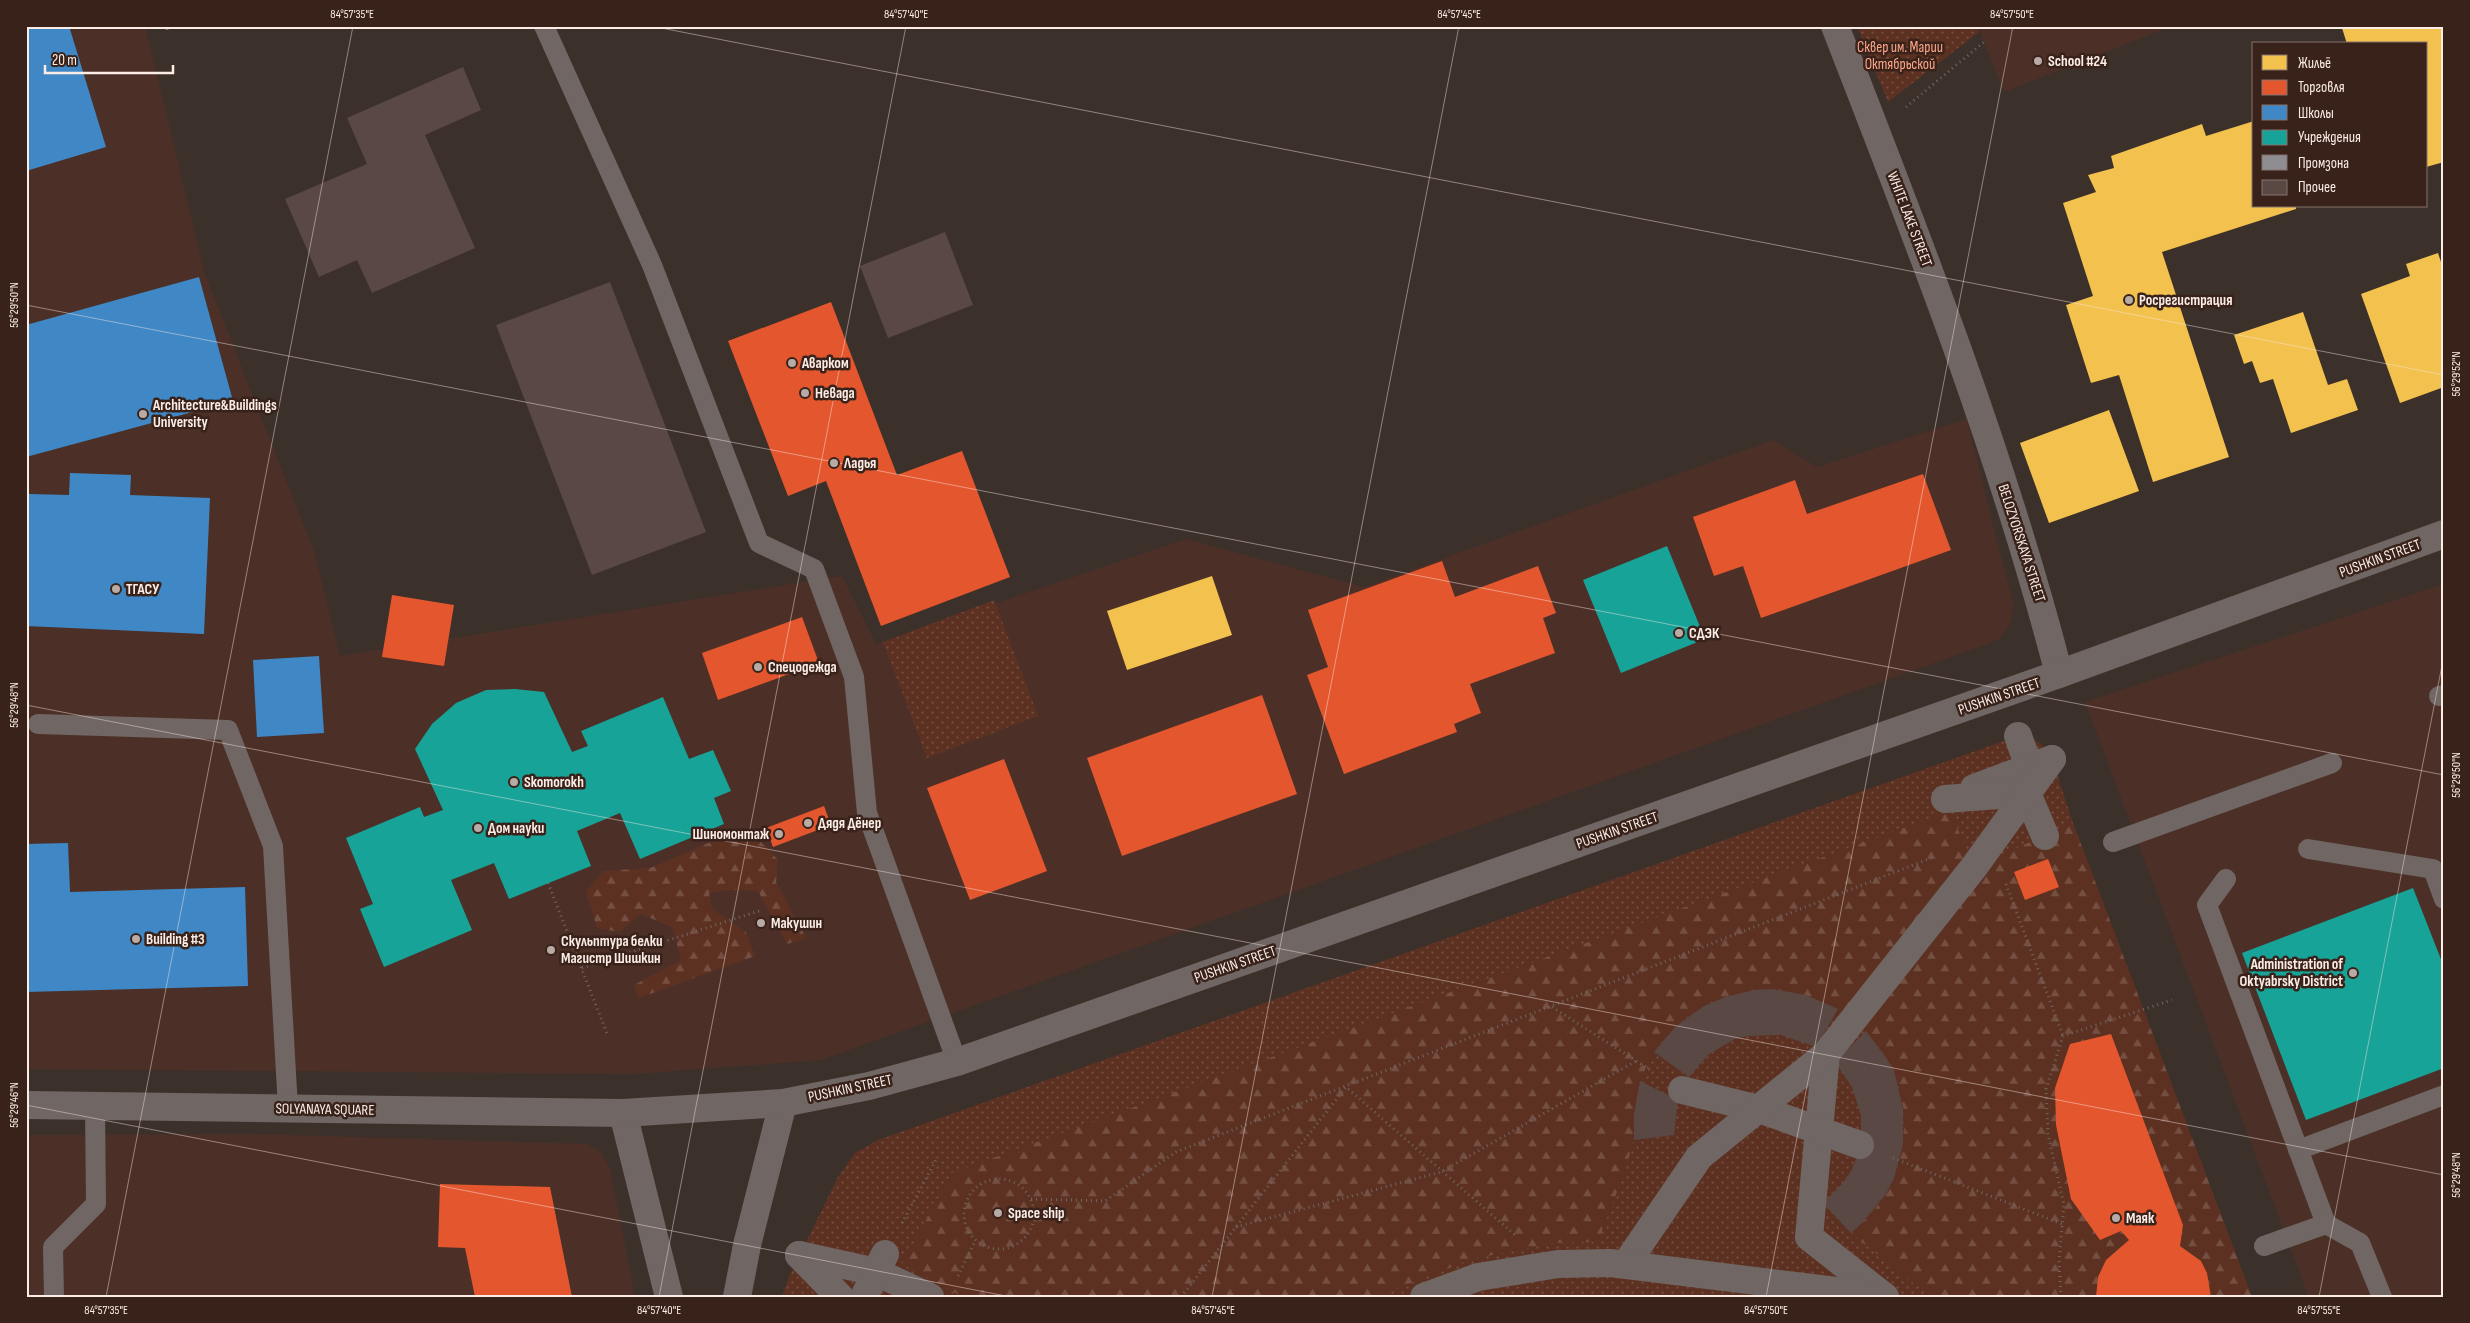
<svg xmlns="http://www.w3.org/2000/svg" width="2470" height="1323" viewBox="0 0 2470 1323" font-family="'Sofia Sans Condensed',sans-serif">
	<style>
		.built { fill: #4c3027 }
		.grass { fill: url(#grass-dots) }
		.forest { fill: url(#forest-firs) }
		.homes { fill: #f2c14e }
		.shops { fill: #e4572e }
		.schools { fill: #3f88c5 }
		.public { fill: #17a398 }
		.industry { fill: #8d8d92 }
		.building { fill: #594843 }
		.lines { fill: none; stroke-linecap: round; stroke-linejoin: round }
		.path { stroke: #706662; stroke-width: 3; stroke-dasharray: 1 4; stroke-linecap: butt }
		.service { stroke: #706663; stroke-width: 20 }
		.pedestrian { stroke: #706663; stroke-width: 28 }
		.minor { stroke: #706663; stroke-width: 28 }
		.tertiary { stroke: #706663; stroke-width: 28 }
		.secondary { stroke: #706663; stroke-width: 28 }
		.ticks { fill: none; stroke: #fbece6; stroke-width: 1; stroke-opacity: 0.45 }
		.poi-dot { fill: #b8aaa5; stroke: #38221a; stroke-width: 2 }
		.labels { text-anchor: middle; stroke-width: 5; stroke-linejoin: round; paint-order: stroke }
		.park-label { font-size: 15px; fill: #fda588; stroke: #38221a }
		.poi-label { font-size: 15px; font-weight: bold; fill: #fbece6; stroke: #38221a; text-anchor: start }
		.street-label { font-size: 15px; fill: #fbece6; stroke: #38221a }
		.neatline { fill: none; stroke: #fbece6; stroke-width: 2 }
		.ticks-label { font-size: 12px; text-anchor: middle; fill: #fbece6 }
	</style>
	<defs>
		<pattern id="grass-dots" width="8" height="8" patternUnits="userSpaceOnUse" patternTransform="scale(1.25)"><rect width="8" height="8" fill="#5c3122"/><path d="M2 2h.1M6 6h.1" fill="none" stroke="#744f42" stroke-width="1.8" stroke-linecap="round"/></pattern>
		<pattern id="forest-firs" width="22" height="20" patternUnits="userSpaceOnUse" patternTransform="scale(1.25)"><rect width="22" height="20" fill="#5c3122"/><path d="M5 1l3.5 6h-7zM16 11l3.5 6h-7z" fill="#744f42"/></pattern>
	</defs>
	<rect width="100%" height="100%" fill="#3c302b"/>
	<g class="built">
		<path d="M26 26H145L205 274 315 554 340 656 842 576 876 644 1186 539 1364 587 1773 440 1817 467 1967 419 1998 546 2013 601 2012 620 2001 638 1982 646 821 1060 635 1074 26 1069Z"/>
		<path d="M1978 26H2172L2004 92Z"/>
		<path d="M2444 584V1297H2309L2085 702Z"/>
		<path d="M251 1134 587 1144 601 1152 610 1168 635 1297H26V1135Z"/>
	</g>
	<g class="grass">
		<path d="M1857 26H1976L1979 32 1888 102Z"/>
		<path d="M994 600 1038 716 927 758 883 642Z"/>
		<path d="M2018 736 2032 738 2049 750 2073 823 2252 1297H782L789 1277 838 1177 855 1153 878 1140Z"/>
	</g>
	<g class="forest">
		<path d="M1950 811 1974 867 2073 823 2252 1297H1931L1851 1233C1869 1217 1886 1199 1894 1177 1936 1072 1844 970 1736 994 1703 1002 1673 1023 1655 1051 1643 1070 1635 1093 1634 1115 1633 1124 1635 1134 1633 1142 1625 1175 1610 1209 1598 1242L1555 1243 1472 1259 1375 1297H963L902 1264 952 1173Z"/>
		<path d="M713 841 761 842 778 860 776 882 806 938 787 944 758 891 732 890 709 893 712 909 746 932 755 956 639 998 634 985 681 960 672 927 641 914 619 932 597 928 586 892 603 871 650 868Z"/>
	</g>
	<g class="homes">
		<path d="M2346 26H2444V162L2426 167V44H2347L2342 28Z"/>
		<path d="M2254 121V206H2296V209L2162 252 2229 457 2153 482 2119 375 2091 383 2066 305 2093 296 2063 203 2096 192 2088 175 2114 168 2111 156 2202 124 2206 136Z"/>
		<path d="M2438 253 2444 271V387L2400 403 2361 294 2410 276 2406 264Z"/>
		<path d="M2303 312 2328 385 2347 379 2358 410 2291 433 2273 379 2260 383 2252 361 2244 364 2234 335Z"/>
		<path d="M2109 410 2139 491 2049 523 2020 443Z"/>
		<path d="M1212 576 1232 635 1127 670 1107 611Z"/>
	</g>
	<g class="shops">
		<path d="M831 302 897 475 962 451 1010 577 881 626 826 481 788 496 728 341Z"/>
		<path d="M1923 474 1951 550 1761 618 1743 566 1714 576 1693 517 1795 480 1807 514Z"/>
		<path d="M1442 561 1455 597 1538 566 1556 613 1543 618 1555 653 1470 684 1481 713 1454 724 1457 732 1344 774 1307 675 1328 667 1308 610Z"/>
		<path d="M392 595 454 605 444 666 382 657Z"/>
		<path d="M802 617 819 663 718 700 702 653Z"/>
		<path d="M1262 695 1297 794 1122 856 1087 758Z"/>
		<path d="M1004 759 1047 871 970 900 927 788Z"/>
		<path d="M824 806 831 825 773 847 766 828Z"/>
		<path d="M2048 859 2059 887 2025 900 2014 872Z"/>
		<path d="M2111 1034 2183 1225 2180 1246 2201 1261 2207 1273 2211 1297H2096L2098 1277 2106 1260 2129 1240 2121 1231 2100 1240 2071 1199 2056 1125 2055 1088 2070 1044Z"/>
		<path d="M440 1184 550 1187 572 1297H475L465 1248 438 1247Z"/>
	</g>
	<g class="schools">
		<path d="M26 26H69L106 147 26 171Z"/>
		<path d="M199 277 233 401 26 457V325Z"/>
		<path d="M70 473 131 475 130 495 210 498 204 634 26 626 29 494 69 495Z"/>
		<path d="M319 656 324 733 257 737 253 660Z"/>
		<path d="M68 843 70 892 245 887 248 986 26 992V844Z"/>
	</g>
	<g class="public">
		<path d="M1667 546 1705 639 1621 673 1583 580Z"/>
		<path d="M515 689 544 692 572 752 588 746 581 731 663 697 689 759 713 750 731 791 714 798 724 824 640 859 620 813 577 831 591 866 509 899 494 863 451 880 472 930 384 967 360 909 373 904 346 838 420 807 424 817 443 810 415 749 432 724 456 703 486 690Z"/>
		<path d="M2413 888 2444 967V1068L2306 1120 2242 953Z"/>
	</g>
	<path class="industry" d="M165 26H177V27L166 30Z"/>
	<g class="building">
		<path d="M463 67 481 110 425 135 475 248 372 293 357 260 319 277 285 199 367 164 347 118Z"/>
		<path d="M945 232 973 305 888 338 860 266Z"/>
		<path d="M610 282 706 532 592 575 496 325Z"/>
		<path d="M1772 989 1806 995 1838 1009 1816 1047 1781 1035 1748 1036 1735 1039 1709 1054 1689 1077 1654 1052 1675 1027 1704 1006 1725 997 1754 990Z"/>
		<path d="M1866 1031 1887 1059 1895 1074 1903 1109V1144L1894 1178 1886 1194 1864 1221 1851 1233 1823 1203 1843 1183 1851 1171 1856 1159 1861 1131V1116L1852 1087 1835 1062Z"/>
		<path d="M1640 1081 1678 1100 1674 1135 1634 1140V1114Z"/>
	</g>
	<g class="lines">
		<g class="path">
			<path d="M1906 107 1984 42"/>
			<path d="M548 883 608 1036"/>
			<path d="M2006 884 2063 1036"/>
			<path d="M582 968 759 911"/>
			<path d="M1552 1007 1652 1071"/>
			<path d="M1893 1158 2062 1224"/>
			<circle cx="999" cy="1214" r="35"/>
			<path d="M1031 1199 1105 1201 1176 1152 1934 857"/>
			<path d="M902 1223 936 1160"/>
			<path d="M1236 1227 1441 1172 1636 1061"/>
			<path d="M958 1276 975 1241"/>
			<path d="M1181 1297 1346 1087 1515 1235"/>
			<path d="M2061 1297 2059 1261 2064 1205 2048 1134 2046 1089 2063 1036 2172 1000"/>
		</g>
		<g class="service">
			<path d="M544 26 652 265 759 543 814 569 854 677 867 813 957 1062"/>
			<path d="M2439 696 2444 695"/>
			<path d="M38 724 228 730 273 846 288 1108"/>
			<path d="M2113 842 2332 763"/>
			<path d="M2308 849 2433 869 2444 899"/>
			<path d="M2226 879 2207 905 2326 1224"/>
			<path d="M2298 1150 2444 1095"/>
			<path d="M2264 1246 2326 1224 2360 1243 2382 1297"/>
			<path d="M54 1297 53 1247 96 1204 95 1106"/>
		</g>
		<g class="pedestrian">
			<path d="M2018 736 2029 767"/>
			<path d="M1974 788 2052 759"/>
			<path d="M1945 799 2027 793 2045 836"/>
			<path d="M1826 1054 1809 1237 1885 1297"/>
			<path d="M1682 1090 1759 1109 1860 1145"/>
			<path d="M799 1255 876 1272 930 1297"/>
			<path d="M799 1255 840 1297"/>
			<path d="M1626 1264 1699 1157 1826 1054 1974 867 2052 759"/>
			<path d="M864 1297 885 1254"/>
			<path d="M1424 1297 1478 1277 1558 1264 1610 1263 1885 1297"/>
		</g>
		<path class="minor" d="M1835 26C1918 239 2002 453 2059 674"/>
		<g class="tertiary">
			<path d="M623 1113 669 1297"/>
			<path d="M737 1297 747 1245 783 1103"/>
		</g>
		<path class="secondary" d="M26 1105 623 1113 783 1103 869 1086 957 1062 2059 674 2444 534"/>
	</g>
	<path class="ticks" d="M651 26 2444 375M26 305 2444 775M26 705 2444 1175M26 1105 1011 1297M106 1297 353 26M659 1297 906 26M1212 1297 1459 26M1766 1297 2013 26M2319 1297 2444 655"/>
	<g class="poi-dot">
		<circle cx="2038" cy="61" r="5"/>
		<circle cx="2129" cy="300" r="5"/>
		<circle cx="792" cy="363" r="5"/>
		<circle cx="805" cy="393" r="5"/>
		<circle cx="143" cy="414" r="5"/>
		<circle cx="834" cy="463" r="5"/>
		<circle cx="116" cy="589" r="5"/>
		<circle cx="1679" cy="633" r="5"/>
		<circle cx="758" cy="667" r="5"/>
		<circle cx="514" cy="782" r="5"/>
		<circle cx="808" cy="823" r="5"/>
		<circle cx="478" cy="828" r="5"/>
		<circle cx="779" cy="834" r="5"/>
		<circle cx="761" cy="923" r="5"/>
		<circle cx="136" cy="939" r="5"/>
		<circle cx="551" cy="950" r="5"/>
		<circle cx="2353" cy="973" r="5"/>
		<circle cx="998" cy="1213" r="5"/>
		<circle cx="2116" cy="1218" r="5"/>
	</g>
	<g class="labels">
		<g class="park-label">
			<text x="1900" y="52">Сквер им. Марии<tspan x="1900" dy="17">Октябрьской</tspan></text>
		</g>
		<g class="poi-label">
			<text x="2048" y="66">School #24</text>
			<text x="2139" y="305">Росрегистрация</text>
			<text x="802" y="368">Аварком</text>
			<text x="815" y="398">Невада</text>
			<text x="153" y="410">Architecture&amp;Buildings<tspan x="153" dy="17">University</tspan></text>
			<text x="844" y="468">Ладья</text>
			<text x="126" y="594">ТГАСУ</text>
			<text x="1689" y="638">СДЭК</text>
			<text x="768" y="672">Спецодежда</text>
			<text x="524" y="787">Skomorokh</text>
			<text x="818" y="828">Дядя Дёнер</text>
			<text x="488" y="833">Дом науки</text>
			<text x="769" y="839" text-anchor="end">Шиномонтаж</text>
			<text x="771" y="928">Макушин</text>
			<text x="146" y="944">Building #3</text>
			<text x="561" y="946">Скульптура белки<tspan x="561" dy="17">Магистр Шишкин</tspan></text>
			<text x="2343" y="969" text-anchor="end">Administration of<tspan x="2343" dy="17">Oktyabrsky District</tspan></text>
			<text x="1008" y="1218">Space ship</text>
			<text x="2126" y="1223">Маяк</text>
		</g>
		<g class="street-label">
			<text transform="translate(1910 219) rotate(69)" y="5">WHITE LAKE STREET</text>
			<text transform="translate(2022 543) rotate(72)" y="5">BELOZYORSKAYA STREET</text>
			<text transform="translate(2380 558) rotate(-20)" y="5">PUSHKIN STREET</text>
			<text transform="translate(1999 696) rotate(-19)" y="5">PUSHKIN STREET</text>
			<text transform="translate(1617 830) rotate(-19)" y="5">PUSHKIN STREET</text>
			<text transform="translate(1235 964) rotate(-19)" y="5">PUSHKIN STREET</text>
			<text transform="translate(850 1088) rotate(-12)" y="5">PUSHKIN STREET</text>
			<text transform="translate(325 1109) rotate(1)" y="5">SOLYANAYA SQUARE</text>
		</g>
	</g>
	<rect width="2470" height="1323" fill="none" stroke="#38221a" stroke-width="55"/>
	<rect x="2252" y="42" width="175" height="165" fill="#38221a" stroke="#86736c"/>
	<rect x="2262" y="55" width="25" height="15" fill="#f2c14e" stroke="#86736c"/>
	<text x="2298" y="68" font-size="15" fill="#fbece6">Жильё</text>
	<rect x="2262" y="80" width="25" height="15" fill="#e4572e" stroke="#86736c"/>
	<text x="2298" y="92" font-size="15" fill="#fbece6">Торговля</text>
	<rect x="2262" y="105" width="25" height="15" fill="#3f88c5" stroke="#86736c"/>
	<text x="2298" y="118" font-size="15" fill="#fbece6">Школы</text>
	<rect x="2262" y="130" width="25" height="15" fill="#17a398" stroke="#86736c"/>
	<text x="2298" y="142" font-size="15" fill="#fbece6">Учреждения</text>
	<rect x="2262" y="155" width="25" height="15" fill="#8d8d92" stroke="#86736c"/>
	<text x="2298" y="168" font-size="15" fill="#fbece6">Промзона</text>
	<rect x="2262" y="180" width="25" height="15" fill="#594843" stroke="#86736c"/>
	<text x="2298" y="192" font-size="15" fill="#fbece6">Прочее</text>
	<path d="M45 65v8h128v-8" fill="none" stroke="#fbece6" stroke-width="2.5"/>
	<text x="52" y="65" font-size="15" fill="#fbece6" stroke="#38221a" stroke-width="4" paint-order="stroke">20 m</text>
	<rect x="28" y="28" width="2414" height="1268" class="neatline"/>
	<g class="ticks-label">
		<text x="352" y="18">84°57'35"E</text>
		<text x="906" y="18">84°57'40"E</text>
		<text x="1459" y="18">84°57'45"E</text>
		<text x="2012" y="18">84°57'50"E</text>
		<text transform="translate(14 305) rotate(-90)" y="4">56°29'50"N</text>
		<text transform="translate(2456 374) rotate(-90)" y="4">56°29'52"N</text>
		<text transform="translate(14 705) rotate(-90)" y="4">56°29'48"N</text>
		<text transform="translate(2456 775) rotate(-90)" y="4">56°29'50"N</text>
		<text transform="translate(14 1105) rotate(-90)" y="4">56°29'46"N</text>
		<text transform="translate(2456 1175) rotate(-90)" y="4">56°29'48"N</text>
		<text x="106" y="1314">84°57'35"E</text>
		<text x="659" y="1314">84°57'40"E</text>
		<text x="1213" y="1314">84°57'45"E</text>
		<text x="1766" y="1314">84°57'50"E</text>
		<text x="2319" y="1314">84°57'55"E</text>
	</g>
</svg>
